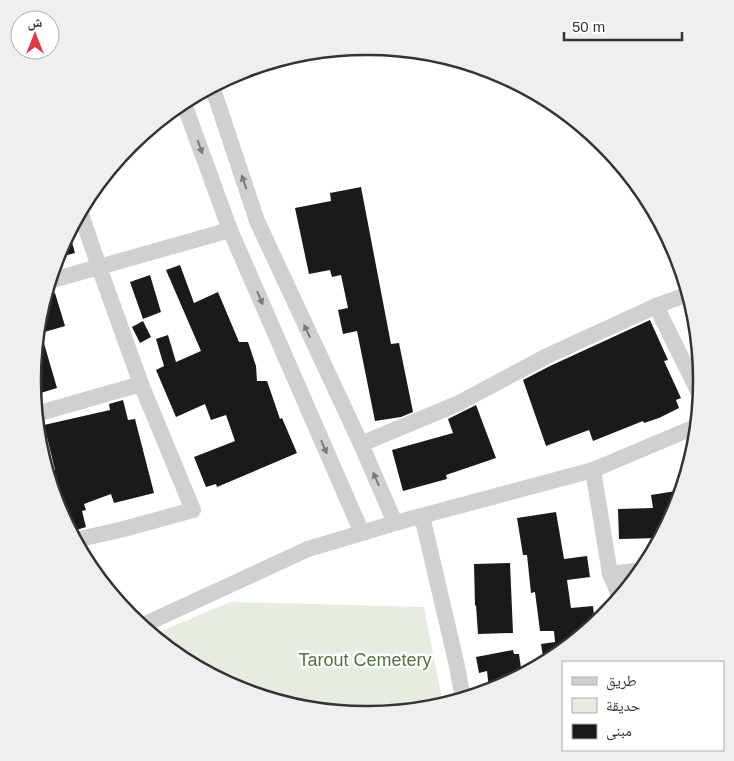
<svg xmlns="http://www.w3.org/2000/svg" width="734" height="761" viewBox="0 0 734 761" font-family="Arial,'Noto Naskh Arabic',sans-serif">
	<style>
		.green { fill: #e6ecdf }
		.building { fill: #1a1a1a }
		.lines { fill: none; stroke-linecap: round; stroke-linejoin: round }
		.street { stroke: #d0d0d0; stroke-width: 16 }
		.oneway { fill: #7a7a7a }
		.labels { text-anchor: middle; stroke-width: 5; stroke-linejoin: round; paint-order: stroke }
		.park-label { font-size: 18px; fill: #56703f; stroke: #fff }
		.rim { fill: none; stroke: #333; stroke-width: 2.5 }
	</style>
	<rect width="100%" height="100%" fill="#fff"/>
	<path class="green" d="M230 602 424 607 443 705 432 709 367 715 301 709 239 689 181 658 152 635Z"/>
	<g class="building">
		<path d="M361 187 391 344 399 343 413 412 401 417 375 421 357 331 343 334 338 310 348 308 341 275 332 277 330 270 309 274 295 208 331 201 330 193Z"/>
		<path d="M69 232 75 253 56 258 58 252Z"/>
		<path d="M180 265 194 303 218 292 239 342H248L256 366 257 381H267L280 419 282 418 297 453 217 487 216 484 206 487 194 457 235 441 226 415 211 420 205 404 176 417 156 370 164 366 156 339 168 335 176 362 201 351 166 270Z"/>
		<path d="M150 275 161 312 143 319 130 282Z"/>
		<path d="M55 293 65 326 41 333 57 388 34 395 32 380 39 315 45 296Z"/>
		<path d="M650 320 668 360 664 361 681 398 676 400 679 408 659 418 644 423 643 421 593 441 589 430 546 446 523 380 550 366Z"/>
		<path d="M143 321 151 337 140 343 132 327Z"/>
		<path d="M123 400 128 420 135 419 154 493 114 503 111 494 84 504 86 510 82 511 86 527 70 532 58 508 48 476 55 474 54 471 55 470 44 425 110 410 109 404Z"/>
		<path d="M476 405 496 458 446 475 447 479 403 491 392 450 453 433 448 419Z"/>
		<path d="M682 490 676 509 660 538 619 539 618 509 653 508 651 495Z"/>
		<path d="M556 512 564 559 587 556 590 577 567 580 571 608 593 606 595 624 553 659 544 663 541 644 555 642 554 631H540L535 592 531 593 527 555H523L517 518Z"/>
		<path d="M510 563 513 633 478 634 476 605 475 606 474 564Z"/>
		<path d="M513 650 514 654H519L522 675 497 689H489L487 671 479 673 476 657Z"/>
	</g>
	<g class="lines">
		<g class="street">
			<path d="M212 86 257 221 361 444 395 523"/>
			<path d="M183 101 230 230 362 533"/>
			<path d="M80 211 99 267 230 230"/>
			<path d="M49 281 99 267 141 384 193 510 120 530 75 540"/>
			<path d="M656 306 700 395"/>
			<path d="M36 414 141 384"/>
			<path d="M361 444 457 404 547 356 656 306 688 294"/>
			<path d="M593 470 610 574 620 597"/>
			<path d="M422 516 457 666 463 699"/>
			<path d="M610 574 642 570"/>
			<path d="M141 626 308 549 395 523 593 470 697 426"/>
		</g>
	</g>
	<defs><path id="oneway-solid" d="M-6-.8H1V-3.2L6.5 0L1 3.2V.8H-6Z" transform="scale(1.25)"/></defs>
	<g class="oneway">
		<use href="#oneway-solid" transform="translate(200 147) rotate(70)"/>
		<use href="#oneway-solid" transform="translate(244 182) rotate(-109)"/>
		<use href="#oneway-solid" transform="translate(260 298) rotate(67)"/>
		<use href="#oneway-solid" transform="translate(307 331) rotate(-115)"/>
		<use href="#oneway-solid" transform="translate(324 447) rotate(67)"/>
		<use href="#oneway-solid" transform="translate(376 479) rotate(-114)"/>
	</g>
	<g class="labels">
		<g class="park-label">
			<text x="365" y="666">Tarout Cemetery</text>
		</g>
	</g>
	<path d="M0 0H734V761H0ZM366 55H368A325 325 0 0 1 693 380V381A325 325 0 0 1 368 706H366A325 325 0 0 1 41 381V380A325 325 0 0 1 366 55Z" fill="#efefef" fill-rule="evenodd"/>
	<path class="rim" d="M366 55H368A325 325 0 0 1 693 380V381A325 325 0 0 1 368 706H366A325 325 0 0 1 41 381V380A325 325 0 0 1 366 55Z"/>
	<rect x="562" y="661" width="162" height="90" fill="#ffffff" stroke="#adadad"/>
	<rect x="572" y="677" width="25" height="8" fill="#d0d0d0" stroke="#adadad"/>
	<text x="606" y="686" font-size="15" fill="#333333">طريق</text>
	<rect x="572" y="698" width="25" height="15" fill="#e6ecdf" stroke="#adadad"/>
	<text x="606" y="711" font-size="15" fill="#333333">حديقة</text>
	<rect x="572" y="724" width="25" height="15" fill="#1a1a1a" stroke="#adadad"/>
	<text x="606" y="736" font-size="15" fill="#333333">مبنى</text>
	<g transform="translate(35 35)"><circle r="24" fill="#ffffff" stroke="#adadad"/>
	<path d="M0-4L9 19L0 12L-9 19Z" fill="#e63946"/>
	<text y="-8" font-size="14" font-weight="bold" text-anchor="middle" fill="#333333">ش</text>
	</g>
	<path d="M564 32v8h118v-8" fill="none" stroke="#333333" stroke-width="2.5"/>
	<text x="572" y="32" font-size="15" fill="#333333" stroke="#ffffff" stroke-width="4" paint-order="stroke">50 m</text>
</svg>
